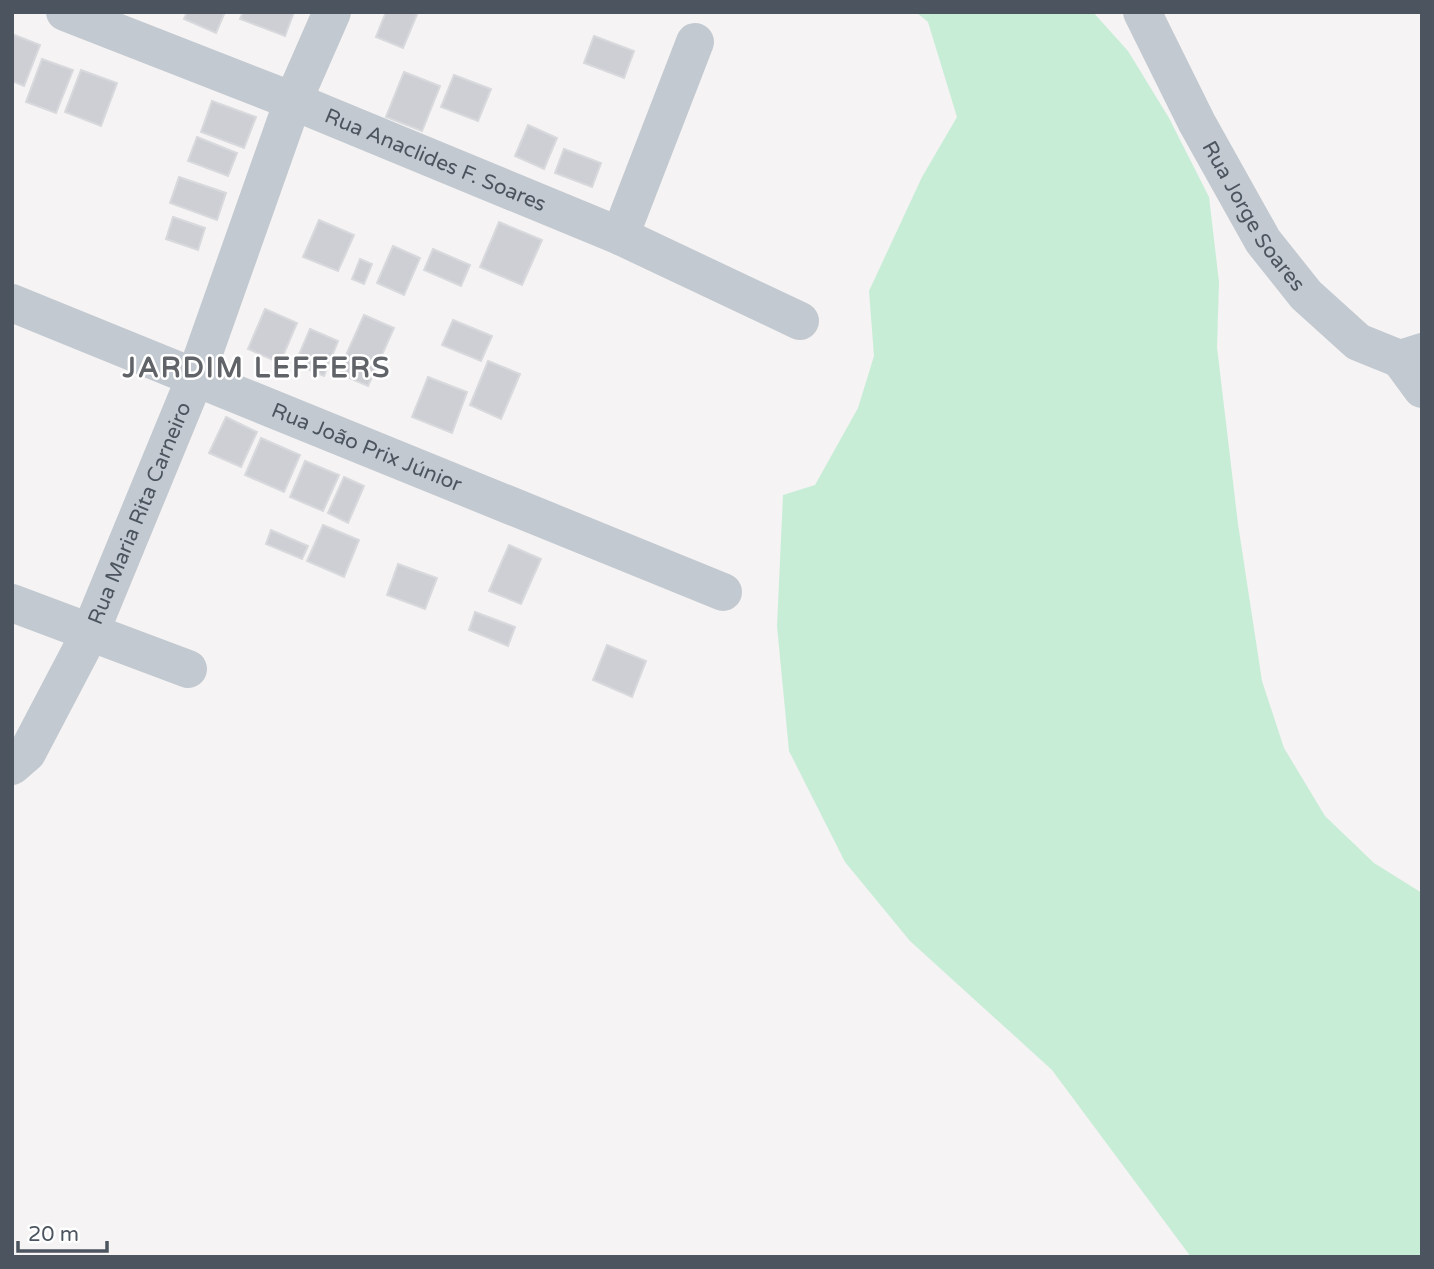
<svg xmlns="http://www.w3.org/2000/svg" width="1434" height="1269" viewBox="0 0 1434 1269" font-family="'Varela Round',sans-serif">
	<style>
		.green { fill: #c7edd7 }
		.building { fill: #cdcfd4; stroke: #d8d9dd; stroke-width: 2 }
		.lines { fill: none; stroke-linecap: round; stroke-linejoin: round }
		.minor { stroke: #c2c9d0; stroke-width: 38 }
		.labels { text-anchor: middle; stroke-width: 5; stroke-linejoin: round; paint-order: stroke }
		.street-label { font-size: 21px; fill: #4c555f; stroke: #fff }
		.district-label { font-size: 28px; font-weight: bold; letter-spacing: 2px; fill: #606367; stroke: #fff }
	</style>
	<rect width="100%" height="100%" fill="#f5f3f3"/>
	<path class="green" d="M916 12H1093L1128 51 1169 118 1209 197 1219 282 1217 347 1238 524 1262 681 1284 748 1325 816 1374 863 1422 893V1257H1191L1052 1070 910 941 845 862 789 751 777 626 783 495 815 485 858 408 874 356 869 291 922 177 957 117 928 22Z"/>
	<g class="building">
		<path d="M187 12H225L216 33 184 19Z"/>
		<path d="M243 12H294L285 36 240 19Z"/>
		<path d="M386 12H418L403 48 376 37Z"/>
		<path d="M12 34 40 45 24 86 12 81Z"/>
		<path d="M594 36 634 51 624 78 584 63Z"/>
		<path d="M42 59 73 70 56 113 26 102Z"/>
		<path d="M81 70 117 83 101 126 65 112Z"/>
		<path d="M404 72 440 86 422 131 386 117Z"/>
		<path d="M454 75 491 89 478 121 441 107Z"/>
		<path d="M212 101 256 117 244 148 201 132Z"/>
		<path d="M528 125 557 138 544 169 515 156Z"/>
		<path d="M197 137 237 153 228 176 188 161Z"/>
		<path d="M564 149 601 163 592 187 555 173Z"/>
		<path d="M179 177 226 193 217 220 170 203Z"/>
		<path d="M173 217 205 228 198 250 166 239Z"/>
		<path d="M319 220 354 235 338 271 303 257Z"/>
		<path d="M499 222 542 240 522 285 480 267Z"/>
		<path d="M393 246 420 258 404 295 377 283Z"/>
		<path d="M433 249 470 265 461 286 424 270Z"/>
		<path d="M360 259 372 264 364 284 352 279Z"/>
		<path d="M265 309 297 323 280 363 248 349Z"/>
		<path d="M364 315 394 328 368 386 338 373Z"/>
		<path d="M453 320 492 336 481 361 442 345Z"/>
		<path d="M310 329 338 341 324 376 295 364Z"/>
		<path d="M488 361 520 374 501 419 470 405Z"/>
		<path d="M428 377 467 392 452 433 412 417Z"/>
		<path d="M226 417 257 432 241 467 209 453Z"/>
		<path d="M261 438 300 455 284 492 245 475Z"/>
		<path d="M305 461 339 475 323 511 290 497Z"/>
		<path d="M344 477 364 486 348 523 328 513Z"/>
		<path d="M323 525 359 540 344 577 307 561Z"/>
		<path d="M271 530 308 546 302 559 266 544Z"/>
		<path d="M509 545 541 559 521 604 489 591Z"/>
		<path d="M398 564 437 578 425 609 387 595Z"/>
		<path d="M475 612 515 627 508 646 469 630Z"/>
		<path d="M607 645 646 661 632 697 593 680Z"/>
	</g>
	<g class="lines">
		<g class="minor">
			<path id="s1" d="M65 12 293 101 620 236 800 321"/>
			<path id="s2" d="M1142 12 1197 123 1263 241 1306 295 1358 342 1400 359 1422 352"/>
			<path d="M620 236 695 42"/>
			<path id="s3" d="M12 303 723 592"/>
			<path d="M1400 359 1422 389"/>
			<path d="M12 603 188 669"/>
			<path id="s4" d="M12 766 27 753 90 633 195 378 293 101 332 12"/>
		</g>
	</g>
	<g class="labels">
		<g class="street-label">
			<text dy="7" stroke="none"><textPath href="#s1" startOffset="399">Rua Anaclides F. Soares</textPath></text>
			<text dy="7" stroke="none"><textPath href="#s2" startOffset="233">Rua Jorge Soares</textPath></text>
			<text dy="7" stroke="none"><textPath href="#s3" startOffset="383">Rua João Prix Júnior</textPath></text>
			<text dy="7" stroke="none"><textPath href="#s4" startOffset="285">Rua Maria Rita Carneiro</textPath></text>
		</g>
		<g class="district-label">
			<text x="257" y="377">JARDIM LEFFERS</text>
		</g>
	</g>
	<rect width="1434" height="1269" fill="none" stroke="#4c555f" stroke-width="28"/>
	<path d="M18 1241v10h89v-10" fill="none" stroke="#4c555f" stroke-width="3.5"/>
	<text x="28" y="1241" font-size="21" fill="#4c555f" stroke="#ffffff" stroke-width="5" paint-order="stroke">20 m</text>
</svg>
